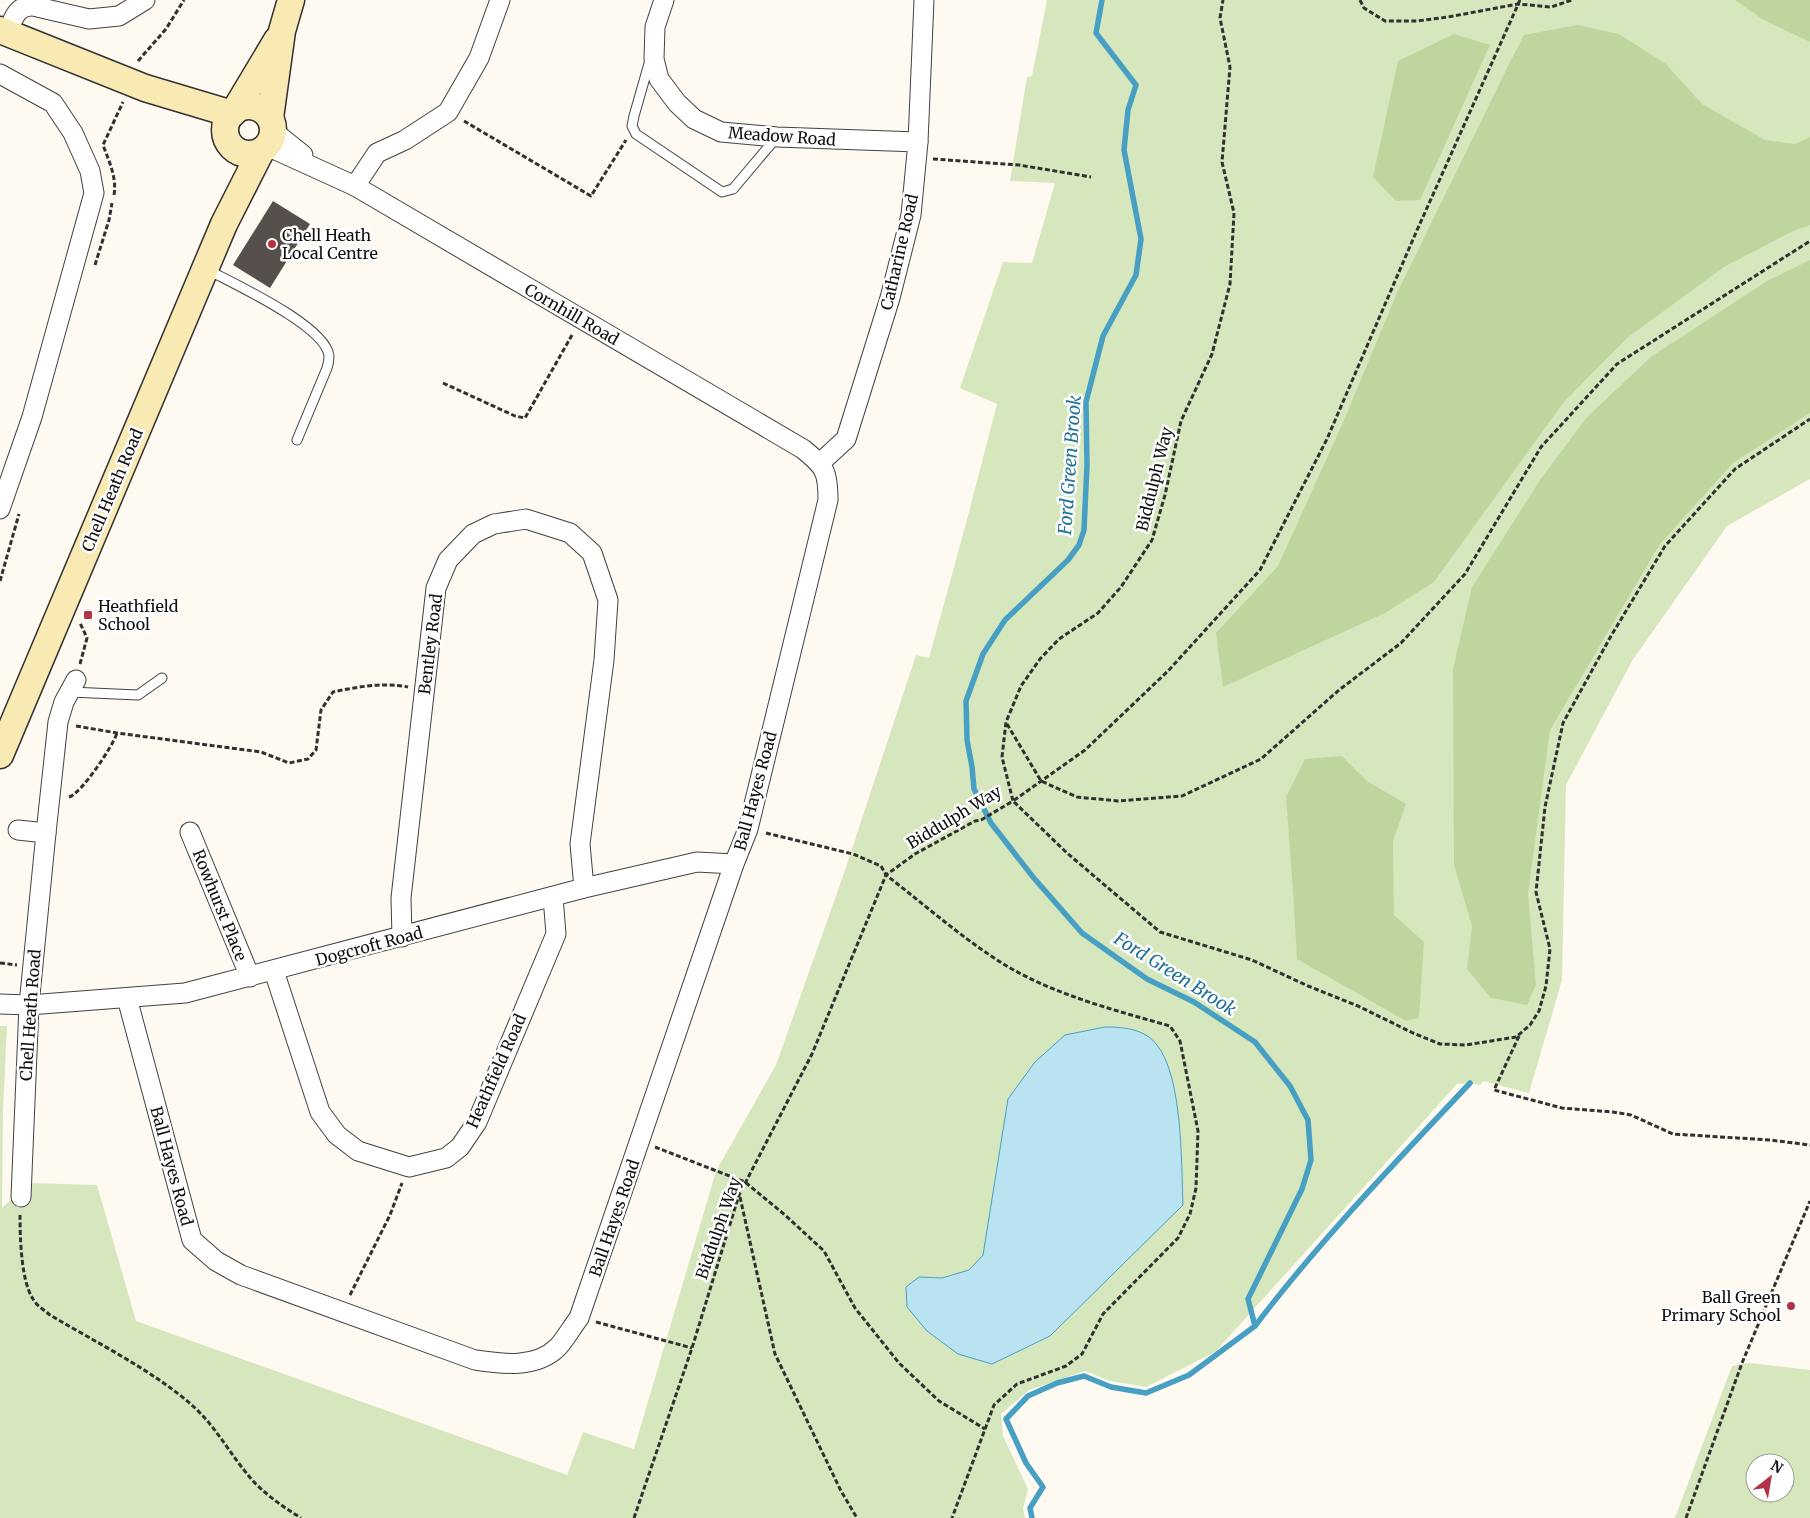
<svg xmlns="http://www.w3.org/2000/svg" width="1810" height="1518" viewBox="0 0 1810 1518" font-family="Merriweather,serif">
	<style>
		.green { fill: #d7e7bd; fill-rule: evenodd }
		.forest { fill: #bed69e }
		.water { fill: #bae3f2; stroke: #47a0c3 }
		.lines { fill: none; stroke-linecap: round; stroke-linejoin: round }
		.stream { stroke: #47a0c3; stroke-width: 5.5 }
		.building { fill: #574f4c }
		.lane-casing { stroke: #424242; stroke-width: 11 }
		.street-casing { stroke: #424242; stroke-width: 21 }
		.secondary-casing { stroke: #313131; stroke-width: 29 }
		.path { stroke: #313131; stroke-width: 3; stroke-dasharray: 5 2.5; stroke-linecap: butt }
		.lane { stroke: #fff; stroke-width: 9 }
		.street { stroke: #fff; stroke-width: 19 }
		.secondary { stroke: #f9e9b2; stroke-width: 26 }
		.poi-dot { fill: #b53146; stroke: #fff; stroke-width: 2 }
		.labels { text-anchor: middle; stroke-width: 5; stroke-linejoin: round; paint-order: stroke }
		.street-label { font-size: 16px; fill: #0f0f0f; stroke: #fff }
		.poi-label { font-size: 16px; fill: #0f0f0f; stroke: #fff; text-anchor: start }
		.water-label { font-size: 18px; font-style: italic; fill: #217298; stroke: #fff }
	</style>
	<rect width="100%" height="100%" fill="#fefaf2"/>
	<g class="green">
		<path d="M1047 0H1810V479L1727 526 1632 661 1566 785 1562 980 1529 1093 1483 1081 1480 1085 1470 1083 1457 1084 1215 1352 1146 1387 1110 1381 1085 1371 1029 1390 1001 1414 1003 1436 1028 1489 1023 1509 1025 1518H0V1026H7L3 1111 2 1208 29 1183 97 1185 136 1321 567 1475 583 1432 634 1449 716 1171 776 1065 843 876 916 655 929 658 965 527 997 404 960 388 1003 262 1032 263 1055 183 1010 181 1027 77 1032 76Z"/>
		<path d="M1749 1363 1810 1370V1518H1675L1732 1366ZM1755 1463H1785V1493H1755Z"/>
	</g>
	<g class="forest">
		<path d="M1735 0H1810V42L1762 19Z"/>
		<path d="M1578 25 1619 34 1666 64 1702 104 1765 140 1795 144 1810 137V225L1793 231 1724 267 1627 338 1563 403 1434 582 1385 613 1223 687 1216 633 1278 566 1344 420 1397 293 1509 64 1524 35Z"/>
		<path d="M1454 34 1490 45 1420 200 1396 201 1373 177 1398 61Z"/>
		<path d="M1810 260V413L1733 463 1660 544 1550 730 1528 894 1536 985 1527 1005 1491 998 1467 969 1472 926 1454 865 1453 669 1472 587 1540 480 1587 417 1652 356 1767 281Z"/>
		<path d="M1342 756 1367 781 1406 804 1393 841 1394 915 1424 942 1419 1018 1406 1021 1297 959 1293 891 1286 797 1305 759Z"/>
	</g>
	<path class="water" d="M1105 1027C1121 1027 1136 1028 1149 1037 1184 1062 1181 1165 1183 1205L1050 1336 992 1364 958 1354 927 1331 907 1307 906 1287 919 1277 942 1278 969 1270 983 1255 1008 1099 1035 1062 1065 1035Z"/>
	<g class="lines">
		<g class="stream">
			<path d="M1255 1326C1321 1239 1396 1162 1470 1083"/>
			<path d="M1032 1518 1030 1508 1043 1487 1026 1463 1006 1419 1028 1396 1057 1383 1084 1376 1111 1387 1146 1393 1189 1375 1255 1326 1248 1299 1302 1189 1311 1160 1308 1120 1290 1086 1255 1042 1194 1002 1147 979 1082 933 1033 877 991 823 974 789 972 767 967 740 966 701 983 654 1005 620 1068 560 1079 545 1084 530 1087 465 1086 402 1103 336 1136 275 1141 239 1124 150 1128 110 1136 85 1096 33 1102 0"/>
		</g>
	</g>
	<path class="building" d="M273 201 310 224 270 288 233 265Z"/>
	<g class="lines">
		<defs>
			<g id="lane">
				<path d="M650 60 634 116 632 126 636 134 722 192 733 189 776 138"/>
				<path d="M208 270C234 284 326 326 329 356 329 360 328 365 327 368L297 440"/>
				<path d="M70 692 138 695 162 678"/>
			</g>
			<g id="street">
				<path d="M664 0 655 27 654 59 659 79 677 103 694 119 721 132 777 137 918 142"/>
				<path d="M7 33C13 20 16 5 33 6L89 19 119 16 145 0"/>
				<path d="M0 74 53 103 73 133 90 171 94 193 32 417 0 509"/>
				<path d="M273 131 303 155"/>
				<path d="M355 186 377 153 405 140 448 112 479 58 500 0"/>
				<path d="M820 463 846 439 890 298 911 215 918 142 924 0"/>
				<path d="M18 830 46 833"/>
				<path d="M190 832 250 977"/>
				<path d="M402 937 401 898 436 588 448 560 473 534 494 524 526 519 570 533 592 553 608 600 604 660 580 844 584 888"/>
				<path d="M274 971 320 1112 337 1135 358 1151 409 1167 446 1158 460 1147 477 1122 556 934 553 897"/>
				<path d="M127 998 192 1240 216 1261 241 1275 475 1360C502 1364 536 1369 558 1347 566 1338 572 1327 579 1318L734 864 748 829 828 500C828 471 825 467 803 449L355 186 267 146"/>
				<path d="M0 1004 29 1005 185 993 584 888 697 862 734 864"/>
				<path d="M21 1197 29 1005 46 833 58 722 64 702 76 680"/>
			</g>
			<g id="secondary">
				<path d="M0 30 145 88 232 114"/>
				<circle cx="249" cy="130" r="24"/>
				<path d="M234 112 277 40"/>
				<path d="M270 118 282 31 291 0"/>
				<path d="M0 755 224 224 261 151"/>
			</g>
		</defs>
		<use href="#lane" class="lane-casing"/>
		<use href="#street" class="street-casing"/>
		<use href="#secondary" class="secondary-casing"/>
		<g class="path">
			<path d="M1360 0 1364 8 1385 21H1417L1448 17 1518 4 1551 7 1572 0"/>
			<path d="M1520 0 1414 237 1327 439 1260 570 1168 671 1085 750 1013 801 1067 853 1160 932 1252 960 1308 986 1358 1006 1413 1033 1440 1044 1466 1045 1516 1037 1530 1025 1539 1011 1546 986 1550 949 1536 892 1545 807 1563 723 1611 636 1665 546 1735 469 1810 419"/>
			<path d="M138 61 166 29 184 0"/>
			<path d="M464 121 591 196 626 140"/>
			<path d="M933 159 1019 165 1091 177"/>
			<path d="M114 195C117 178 109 161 103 145L123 102"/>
			<path d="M95 265 109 220 112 203"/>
			<path d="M443 383 515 416 525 418 572 335"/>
			<path d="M0 581 19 514"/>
			<path d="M80 664 87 638 80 623"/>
			<path d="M1007 724 1041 781 1077 797 1118 801 1182 796 1261 759 1339 690 1401 643 1465 574 1541 447 1617 364 1810 241"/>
			<path d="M76 726 117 733 261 752 289 763 308 759 316 750 321 710 333 692C357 687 383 682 408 687"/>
			<path d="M69 797C81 794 113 746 117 733"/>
			<path d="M766 833 853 854 881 866 886 875C925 905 963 939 1005 965 1055 995 1114 1010 1170 1026L1180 1041 1198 1131 1196 1188 1190 1214 1178 1238 1103 1314 1082 1354 1066 1366 1017 1384 994 1405 952 1518"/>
			<path d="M0 963 17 965"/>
			<path d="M1519 1036 1494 1090 1562 1108 1613 1112 1631 1115 1673 1134 1770 1140 1810 1145"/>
			<path d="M655 1147 745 1182 785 1215 824 1251 855 1308 899 1363 939 1401 985 1429"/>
			<path d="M740 1197 775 1354 841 1491 857 1518"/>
			<path d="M20 1215C20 1237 21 1281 33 1299 37 1306 44 1310 50 1315 97 1343 154 1371 194 1407 219 1430 233 1460 256 1484 270 1498 285 1508 301 1518"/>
			<path d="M350 1295 390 1215 402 1183"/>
			<path d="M596 1322 692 1348"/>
			<path d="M634 1518 692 1348 739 1195 812 1054 886 875 915 854 975 821 981 820 1013 801 1002 757 1006 722 1021 686 1040 659 1059 639 1098 613 1121 587 1152 540 1165 495 1181 421 1212 354 1230 284 1234 213 1222 162 1230 67 1220 18 1223 0"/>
			<path d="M1686 1518 1742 1363 1810 1201"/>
		</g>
		<use href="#lane" class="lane"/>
		<use href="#street" class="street"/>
		<use href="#secondary" class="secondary"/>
	</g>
	<g class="poi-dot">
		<circle cx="272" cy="244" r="5"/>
		<rect x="83" y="610" width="10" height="10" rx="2.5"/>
		<circle cx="1791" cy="1306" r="5"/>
	</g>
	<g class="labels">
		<g class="street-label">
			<text transform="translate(782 136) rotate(4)" y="6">Meadow Road</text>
			<text transform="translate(899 252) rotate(-77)" y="6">Catharine Road</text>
			<text transform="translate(572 314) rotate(30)" y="6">Cornhill Road</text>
			<text transform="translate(1154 479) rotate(-76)" y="6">Biddulph Way</text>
			<text transform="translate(112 490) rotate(-67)" y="6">Chell Heath Road</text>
			<text transform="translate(430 644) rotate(-83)" y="6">Bentley Road</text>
			<text transform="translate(755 791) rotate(-75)" y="6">Ball Hayes Road</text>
			<text transform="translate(954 817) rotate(-31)" y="6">Biddulph Way</text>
			<text transform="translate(220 905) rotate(68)" y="6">Rowhurst Place</text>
			<text transform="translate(369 946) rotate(-15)" y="6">Dogcroft Road</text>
			<text transform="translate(30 1015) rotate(-86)" y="6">Chell Heath Road</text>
			<text transform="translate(496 1071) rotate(-66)" y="6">Heathfield Road</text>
			<text transform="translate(172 1166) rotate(75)" y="6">Ball Hayes Road</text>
			<text transform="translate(614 1218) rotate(-71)" y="6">Ball Hayes Road</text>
			<text transform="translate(718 1228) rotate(-71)" y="6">Biddulph Way</text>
		</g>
		<g class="poi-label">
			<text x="282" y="241">Chell Heath<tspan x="282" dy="18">Local Centre</tspan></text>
			<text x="98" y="612">Heathfield<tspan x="98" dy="18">School</tspan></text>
			<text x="1781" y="1303" text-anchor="end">Ball Green<tspan x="1781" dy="18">Primary School</tspan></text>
		</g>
		<g class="water-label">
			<text transform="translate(1070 465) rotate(-86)" y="6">Ford Green Brook</text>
			<text transform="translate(1175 974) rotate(32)" y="6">Ford Green Brook</text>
		</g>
	</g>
	<g transform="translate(1770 1478) rotate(31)"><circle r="24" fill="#ffffff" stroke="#9f9f9f"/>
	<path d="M0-4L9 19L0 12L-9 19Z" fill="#b53146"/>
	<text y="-8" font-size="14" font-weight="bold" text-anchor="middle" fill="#0f0f0f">N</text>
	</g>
</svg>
